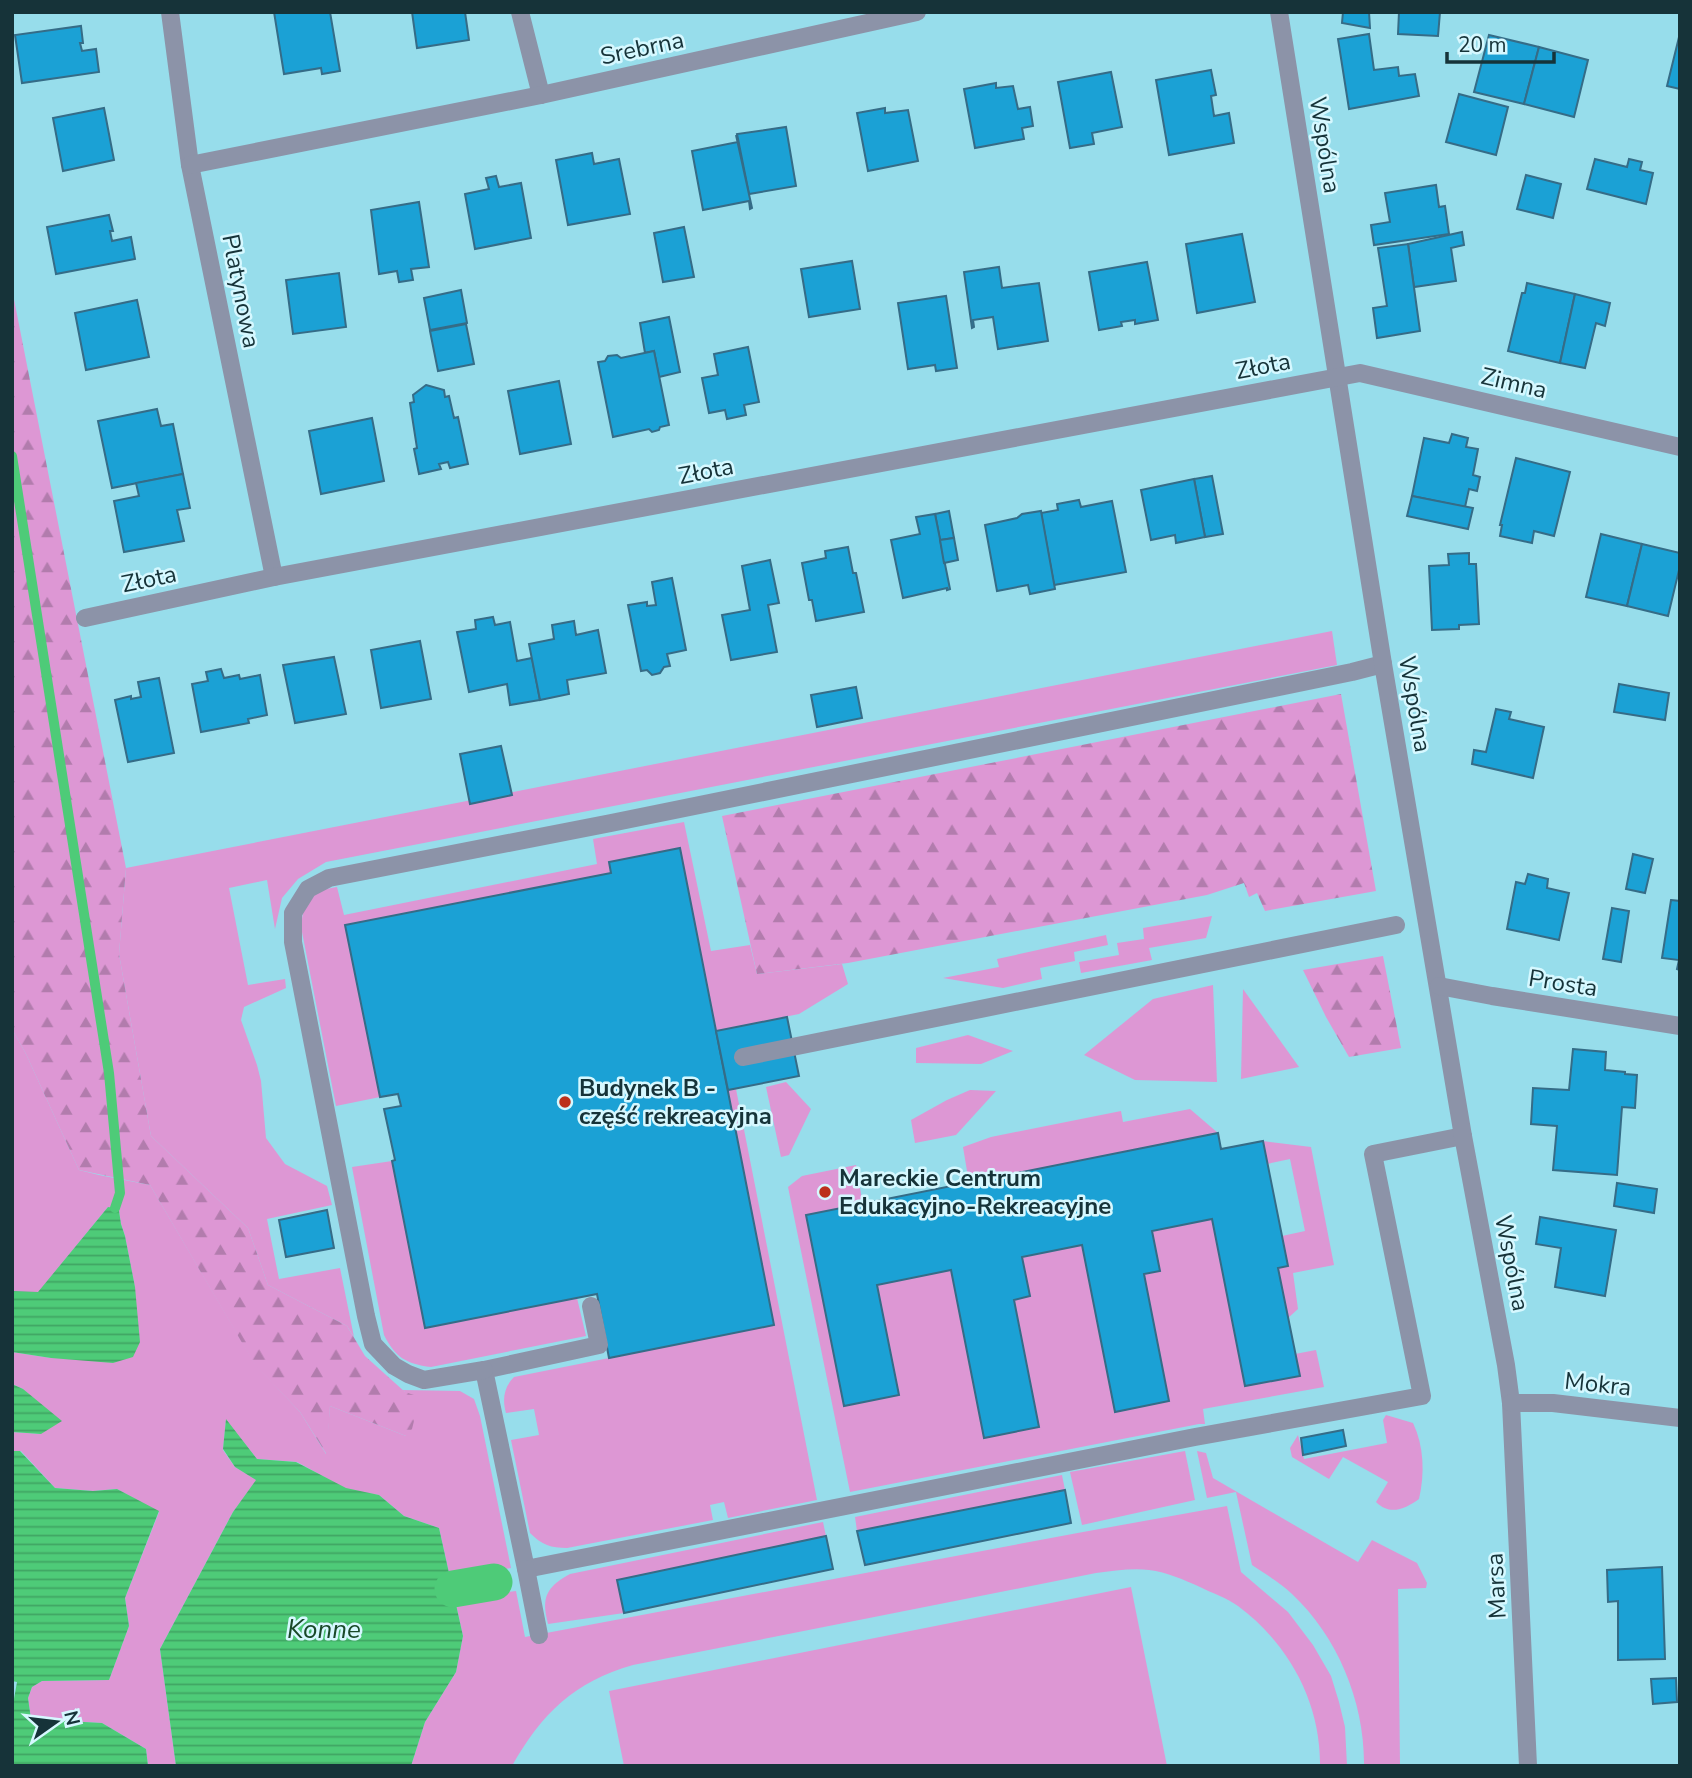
<svg xmlns="http://www.w3.org/2000/svg" width="1692" height="1778" viewBox="0 0 1692 1778" font-family="'Nunito Sans',sans-serif">
	<style>
		.green { fill: #dd97d4 }
		.forest { fill: url(#forest-firs) }
		.water { fill: url(#water-rules) }
		.lines { fill: none; stroke-linecap: round; stroke-linejoin: round }
		.stream { stroke: #4ecb78; stroke-width: 10 }
		.canal { stroke: #4ecb78; stroke-width: 37 }
		.building { fill: #1ba1d5; stroke: #356c87; stroke-width: 2 }
		.lane { stroke: #8c93a8; stroke-width: 18 }
		.street { stroke: #8c93a8; stroke-width: 18 }
		.poi-dot { fill: #bc301b; stroke: #d6f8ff; stroke-width: 2.5 }
		.labels { text-anchor: middle; stroke-width: 5; stroke-linejoin: round; paint-order: stroke }
		.street-label { font-size: 24px; fill: #163339; stroke: #d6f8ff }
		.poi-label { font-size: 24px; font-weight: bold; fill: #163339; stroke: #d6f8ff; text-anchor: start }
		.water-label { font-size: 26px; font-style: italic; fill: #194929; stroke: #d6f8ff }
	</style>
	<defs>
		<pattern id="forest-firs" width="22" height="20" patternUnits="userSpaceOnUse" patternTransform="scale(1.75)"><rect width="22" height="20" fill="#dd97d4"/><path d="M5 1l3.5 6h-7zM16 11l3.5 6h-7z" fill="#b27cad"/></pattern>
		<pattern id="water-rules" width="6" height="5" patternUnits="userSpaceOnUse" patternTransform="scale(1.75)"><rect width="6" height="5" fill="#4ecb78"/><path d="M0 2.5h6" fill="none" stroke="#40a563"/></pattern>
	</defs>
	<rect width="100%" height="100%" fill="#97ddeb"/>
	<g class="green">
		<path d="M1332 631 1337 665 326 862 298 879 282 898 275 929 267 880 229 888 248 985 285 979 286 988 244 1007 241 1020 257 1065 261 1081 266 1138 285 1164 327 1186 332 1205 267 1219 279 1279 340 1268 354 1337 347 1326 268 1285 248 1228 151 1136 119 954 126 868Z"/>
		<path d="M684 822 711 951 750 945 757 974 842 964 848 984 799 1014 716 1031 609 862 611 873 346 925 380 1097 336 1106 302 932C301 917 303 899 319 891 324 889 332 888 337 887L344 915 597 864 593 839Z"/>
		<path d="M1212 916 1206 938 1149 948 1152 960 1081 973 1079 962 1119 955 1117 943 1144 939 1143 928Z"/>
		<path d="M1106 935 1108 945 1074 952 1075 961 1040 968 1042 979 1003 988 943 978 999 967 997 959Z"/>
		<path d="M1213 985 1217 1082 1135 1080 1084 1055 1153 999Z"/>
		<path d="M1243 989 1299 1067 1241 1079Z"/>
		<path d="M12 1029 26 1054 79 1170 99 1175 150 1185 255 1364 300 1412 326 1454 330 1406 406 1436 405 1392 402 1390 460 1391 474 1399 480 1416 511 1568 496 1570 501 1593 516 1591 525 1637 1083 1532 1227 1506 1241 1572 1288 1612 1313 1645 1331 1676 1339 1702 1345 1727 1347 1766H1320C1321 1702 1288 1643 1238 1606 1227 1598 1212 1593 1200 1587 1184 1580 1167 1572 1149 1570 1132 1568 1113 1571 1096 1573L633 1665C574 1682 542 1713 512 1766H411L425 1722 456 1672 463 1636 439 1528 404 1516 379 1495 346 1489 297 1462 257 1459 226 1420 223 1450 235 1467 257 1480 233 1512 160 1649 176 1766H148L146 1749 102 1723 31 1719 28 1698 32 1687 42 1681 109 1680 129 1626 125 1598 159 1512 117 1489 93 1491 55 1488 21 1451H12V1432L41 1434 23 1389 12 1384V1352L51 1358 135 1288 125 1236 121 1224 119 1211 108 1207 38 1293 12 1291Z"/>
		<path d="M968 1035 1013 1051 981 1064 916 1063V1048Z"/>
		<path d="M786 1082 811 1109 789 1155 781 1157 766 1087Z"/>
		<path d="M736 1089 817 1500 728 1518 724 1502 710 1505 713 1520 567 1548C551 1548 542 1545 530 1533L511 1440 539 1435 534 1409 506 1413C502 1399 504 1387 514 1377L774 1325 728 1090Z"/>
		<path d="M970 1090 996 1091 956 1135 915 1143 911 1120 947 1100Z"/>
		<path d="M1190 1109 1218 1133 969 1183 963 1147 991 1137 1121 1111 1123 1122Z"/>
		<path d="M1263 1141 1311 1147 1334 1265 1293 1273 1298 1309 1288 1318 1278 1268 1288 1266 1282 1236 1305 1231 1290 1159 1267 1164Z"/>
		<path d="M392 1161 425 1328 577 1298 586 1336 431 1367C406 1364 395 1357 384 1335L352 1167Z"/>
		<path d="M856 1165 877 1285 951 1270 1039 1427 1014 1300 1030 1296 1022 1257 1082 1245 1116 1412 1169 1401 1144 1274 1160 1270 1152 1231 1212 1219 1295 1354 1316 1350 1324 1387 1203 1409 1205 1424H1199L850 1492 788 1187 802 1176Z"/>
		<path d="M1386 1415 1413 1423C1424 1446 1425 1474 1419 1499 1405 1509 1390 1516 1376 1502L1388 1482 1343 1457 1329 1479 1292 1457 1290 1448 1298 1435 1304 1459 1387 1443 1383 1420Z"/>
		<path d="M1185 1451 1195 1500 1082 1525 1070 1472Z"/>
		<path d="M1197 1451 1206 1453 1213 1478 1358 1562 1372 1540 1417 1563 1427 1583 1426 1588 1398 1589 1400 1766H1364C1365 1703 1338 1637 1292 1594 1281 1583 1265 1574 1252 1565L1236 1492 1207 1498Z"/>
		<path d="M1062 1475 1065 1490 857 1531 855 1517Z"/>
		<path d="M823 1522 826 1536 624 1613 548 1624C541 1598 546 1587 570 1574Z"/>
		<path d="M1131 1587 1167 1766H624L609 1691Z"/>
	</g>
	<g class="forest">
		<path d="M12 289 126 868 119 954 151 1136 248 1228 268 1285 347 1326 365 1356 405 1392 420 1397 412 1429 406 1436 330 1406 327 1455 300 1412 255 1365 150 1185 79 1170 26 1054 12 1029Z"/>
		<path d="M1341 694 1376 891 1265 911 1257 893 1249 897 1244 883 1207 895 848 963 757 974 722 816Z"/>
		<path d="M1383 956 1401 1048 1349 1057 1326 1017 1303 970Z"/>
	</g>
	<g class="water">
		<path d="M108 1207 115 1208 119 1211 121 1224 125 1236 135 1287 140 1342 133 1357 113 1363 51 1358 12 1352V1291L38 1292Z"/>
		<path d="M12 1384 23 1389 62 1421 41 1434 12 1432Z"/>
		<path d="M226 1419 257 1459 296 1462 346 1488 379 1495 404 1516 439 1528 463 1636 456 1672 425 1722 411 1766H176L160 1649 233 1512 256 1480 235 1467 223 1449Z"/>
		<path d="M12 1451H20L55 1488 93 1491 117 1489 159 1511 125 1598 129 1626 109 1680 42 1681 32 1687 28 1698 31 1719 102 1723 146 1749 148 1766H12V1715L14 1714V1699L17 1682 12 1681Z"/>
	</g>
	<g class="lines">
		<path class="stream" d="M12 456 109 1073 120 1193 115 1208"/>
		<path class="canal" d="M453 1589 494 1582"/>
	</g>
	<g class="building">
		<path d="M274 12H330L340 71 322 74 321 68 284 74Z"/>
		<path d="M412 12H465L469 40 417 48Z"/>
		<path d="M1343 12H1369L1370 28 1342 23Z"/>
		<path d="M1399 12H1440L1438 36 1398 34Z"/>
		<path d="M81 26 83 43H80L82 51 96 49 99 72 22 83 15 35Z"/>
		<path d="M1680 33V89L1667 86Z"/>
		<path d="M1369 34 1374 70 1398 67 1399 76 1415 74 1419 96 1349 109 1338 39Z"/>
		<path d="M1489 35 1539 47 1524 104 1474 92Z"/>
		<path d="M1539 47 1588 60 1574 117 1524 104Z"/>
		<path d="M1211 70 1216 95 1211 96 1214 116 1229 113 1234 143 1169 155 1156 80Z"/>
		<path d="M1111 72 1122 127 1092 133 1094 144 1070 148 1058 82Z"/>
		<path d="M996 83V88L1013 86 1018 109 1030 107 1033 126 1022 128 1024 139 975 148 964 89Z"/>
		<path d="M1459 94 1508 107 1496 155 1446 142Z"/>
		<path d="M104 108 114 160 63 171 53 118Z"/>
		<path d="M885 108V113L908 110 918 161 868 171 857 113Z"/>
		<path d="M786 127 796 186 749 194 737 134Z"/>
		<path d="M736 135 752 208 750 209 749 201 703 210 692 151 738 142Z"/>
		<path d="M592 153 594 164 619 159 630 214 568 225 556 160Z"/>
		<path d="M1595 159 1627 167 1629 159 1642 162 1640 170 1653 173 1646 204 1587 189Z"/>
		<path d="M1526 175 1561 184 1553 218 1517 209Z"/>
		<path d="M496 176 499 187 521 183 531 238 475 249 465 194 489 189 486 178Z"/>
		<path d="M1436 185 1439 207 1445 206 1449 234 1374 245 1371 225 1390 222 1385 193Z"/>
		<path d="M419 202 429 267 411 269 413 280 399 282 397 271 379 274 371 210Z"/>
		<path d="M109 215 113 231H110L112 241 131 237 135 259 56 274 47 227Z"/>
		<path d="M684 227 694 277 663 282 654 233Z"/>
		<path d="M1462 232 1464 245 1451 248 1456 281 1414 287 1408 244Z"/>
		<path d="M1242 234 1255 302 1197 313 1186 244Z"/>
		<path d="M1408 244 1420 331 1377 338 1373 308 1387 306 1378 248Z"/>
		<path d="M852 261 860 309 809 317 801 269Z"/>
		<path d="M1147 262 1158 320 1135 324V320L1121 322 1122 326 1099 330 1089 272Z"/>
		<path d="M999 267 1002 288 1039 283 1048 341 998 349 993 317 973 320 974 327 972 328 964 272Z"/>
		<path d="M339 273 346 327 293 334 286 280Z"/>
		<path d="M1527 283 1575 294 1560 363 1508 351 1522 293H1525Z"/>
		<path d="M461 290 467 323 430 330 424 298Z"/>
		<path d="M1575 294 1610 303 1605 326 1596 323 1585 368 1560 363Z"/>
		<path d="M946 296 957 368 936 371 935 365 908 369 898 303Z"/>
		<path d="M137 300 149 357 86 370 75 313Z"/>
		<path d="M669 317 680 372 659 377 654 351 645 353 640 323Z"/>
		<path d="M466 324 474 364 438 371 430 331Z"/>
		<path d="M748 347 759 402 744 405 746 415 727 419 725 410 709 413 702 378 718 375 714 354Z"/>
		<path d="M654 351 669 425 660 427 659 430 652 432 649 429 613 437 598 362 605 361 608 356 617 355 621 358Z"/>
		<path d="M559 381 571 444 520 454 508 391Z"/>
		<path d="M426 385 444 390 445 397 449 396 454 418 458 417 468 464 450 468 448 462 439 464 441 469 419 474 414 449 417 448 410 403 414 402 413 395Z"/>
		<path d="M157 409 161 426 173 424 183 474 112 488 98 421Z"/>
		<path d="M372 418 384 481 321 494 309 431Z"/>
		<path d="M1452 434 1468 438 1466 447 1478 449 1473 475 1480 477 1477 491 1469 489 1465 507 1412 496 1424 438 1449 443Z"/>
		<path d="M1516 458 1570 472 1554 536 1534 531 1532 543 1500 536 1502 525H1500Z"/>
		<path d="M183 474 190 508 177 510 184 541 124 552 114 501 139 496 136 483Z"/>
		<path d="M1212 476 1223 534 1205 537 1194 479Z"/>
		<path d="M1194 479 1205 537 1176 543 1175 535 1151 540 1141 490Z"/>
		<path d="M1412 496 1473 508 1468 529 1407 516Z"/>
		<path d="M1079 500 1081 507 1112 501 1126 572 1054 585 1041 513 1058 510 1057 504Z"/>
		<path d="M949 511 954 538 940 540 935 514Z"/>
		<path d="M1041 511 1055 589 1030 594 1028 585 997 591 985 525 1017 518 1022 514Z"/>
		<path d="M935 514 950 589 947 590V588L903 598 891 540 920 534 916 517Z"/>
		<path d="M1601 534 1642 544 1627 606 1586 597Z"/>
		<path d="M954 538 958 560 944 563 940 540Z"/>
		<path d="M1642 544 1680 553V566L1668 616 1627 606Z"/>
		<path d="M848 547 853 573H856L864 612 816 621 812 600H809L802 563 826 558 825 551Z"/>
		<path d="M1469 553V564H1476L1479 624 1459 625V629L1432 630 1429 566 1449 565 1448 554Z"/>
		<path d="M770 560 779 603 768 605 777 652 731 660 722 615 750 610 742 566Z"/>
		<path d="M672 578 686 650 667 654 670 666 664 667 660 673 652 675 647 670 641 671 628 605 647 602V606L656 605 652 582Z"/>
		<path d="M493 617 495 625 510 622 517 661 532 658 540 700 510 705 507 684 469 692 457 632 476 629 475 620Z"/>
		<path d="M574 621 576 635 598 630 606 673 567 680 569 694 540 700 529 644 554 639 552 625Z"/>
		<path d="M420 641 431 699 381 708 371 650Z"/>
		<path d="M334 657 346 714 295 723 283 665Z"/>
		<path d="M221 669 224 678 239 675 240 679 260 675 267 715 248 719 249 723 201 732 192 684 208 681 206 672Z"/>
		<path d="M159 678 174 753 128 762 115 700 131 696V699L141 697 138 682Z"/>
		<path d="M1619 684 1669 693 1665 720 1614 712Z"/>
		<path d="M856 687 862 718 817 727 811 695Z"/>
		<path d="M1496 709 1511 712 1509 719 1544 727 1533 778 1472 764 1474 750 1486 752Z"/>
		<path d="M501 746 512 795 470 804 460 754Z"/>
		<path d="M680 848 774 1325 609 1358 597 1294 425 1328 392 1161 395 1160 384 1109 401 1106 398 1094 380 1097 345 925 611 873 609 862Z"/>
		<path d="M1633 854 1653 859 1645 893 1626 889Z"/>
		<path d="M1528 874 1548 879 1547 888 1569 893 1559 940 1507 929 1516 882 1525 884Z"/>
		<path d="M1671 900 1680 901V970L1677 969 1679 960 1662 958Z"/>
		<path d="M1612 908 1629 911 1621 962 1603 959Z"/>
		<path d="M787 1017 799 1076 728 1090 716 1031Z"/>
		<path d="M1573 1049 1606 1052 1605 1070 1625 1072V1074L1637 1075 1635 1108 1622 1107 1617 1175 1553 1170 1557 1126 1531 1124 1533 1088 1569 1090Z"/>
		<path d="M1218 1133 1221 1149 1263 1141 1288 1266 1278 1268 1300 1376 1245 1386 1212 1219 1152 1231 1160 1271 1144 1274 1169 1401 1115 1412 1082 1245 1022 1257 1030 1296 1014 1300 1039 1427 984 1438 951 1270 877 1285 899 1395 844 1406 806 1215Z"/>
		<path d="M1617 1183 1657 1189 1654 1213 1614 1206Z"/>
		<path d="M327 1210 334 1248 286 1257 279 1220Z"/>
		<path d="M1540 1217 1616 1230 1605 1296 1555 1287 1561 1248 1536 1244Z"/>
		<path d="M1343 1430 1346 1446 1303 1455 1301 1438Z"/>
		<path d="M1065 1490 1071 1523 865 1565 857 1531Z"/>
		<path d="M826 1536 833 1569 624 1613 617 1580Z"/>
		<path d="M1662 1567 1665 1659 1618 1660V1601L1608 1602 1607 1570Z"/>
		<path d="M1676 1678 1677 1702 1653 1704 1651 1679Z"/>
	</g>
	<g class="lines">
		<g class="lane">
			<path d="M591 1306 599 1345 484 1370 526 1569 1195 1437 1422 1396 1373 1154 1463 1136"/>
			<path d="M484 1370 424 1380 408 1374 394 1366 373 1344 366 1316 293 942V913L308 889 329 878 611 823 1352 672 1383 664"/>
			<path d="M526 1569 539 1635"/>
		</g>
		<g class="street">
			<path d="M170 12 190 165 274 577"/>
			<path d="M520 12 541 95"/>
			<path d="M1279 12 1383 664 1463 1136 1506 1365 1511 1403 1528 1766"/>
			<path d="M190 165 541 95 917 12"/>
			<path d="M85 618 274 577 1360 373 1680 447"/>
			<path d="M1439 986 1492 996 1680 1026"/>
			<path d="M743 1057 1396 925"/>
			<path d="M1511 1403H1553L1680 1418"/>
		</g>
	</g>
	<g class="poi-dot">
		<circle cx="565" cy="1102" r="7"/>
		<circle cx="825" cy="1192" r="7"/>
	</g>
	<g class="labels">
		<g class="street-label">
			<text transform="translate(642 48) rotate(-12)" y="8">Srebrna</text>
			<text transform="translate(1325 145) rotate(81)" y="8">Wspólna</text>
			<text transform="translate(241 291) rotate(79)" y="8">Platynowa</text>
			<text transform="translate(1263 366) rotate(-11)" y="8">Złota</text>
			<text transform="translate(1514 383) rotate(13)" y="8">Zimna</text>
			<text transform="translate(706 471) rotate(-11)" y="8">Złota</text>
			<text transform="translate(149 579) rotate(-12)" y="8">Złota</text>
			<text transform="translate(1415 704) rotate(80)" y="8">Wspólna</text>
			<text transform="translate(1563 983) rotate(9)" y="8">Prosta</text>
			<text transform="translate(1512 1263) rotate(79)" y="8">Wspólna</text>
			<text transform="translate(1598 1384) rotate(6)" y="8">Mokra</text>
			<text transform="translate(1496 1586) rotate(-93)" y="8">Marsa</text>
		</g>
		<g class="poi-label">
			<text x="579" y="1096">Budynek B -<tspan x="579" dy="28">część rekreacyjna</tspan></text>
			<text x="839" y="1186">Mareckie Centrum<tspan x="839" dy="28">Edukacyjno-Rekreacyjne</tspan></text>
		</g>
		<g class="water-label">
			<text x="324" y="1638">Konne</text>
		</g>
	</g>
	<rect width="1692" height="1778" fill="none" stroke="#163339" stroke-width="28"/>
	<g transform="translate(56 1722) rotate(76)" stroke="#d6f8ff" stroke-width="5" paint-order="stroke">
	<path d="M0-5L12 26L0 18L-12 26Z" fill="#163339"/>
	<text y="-10" font-size="19" font-weight="bold" text-anchor="middle" fill="#163339">N</text>
	</g>
	<path d="M1447 52v10h107v-10" fill="none" stroke="#163339" stroke-width="3.5"/>
	<text x="1458" y="52" font-size="21" fill="#163339" stroke="#d6f8ff" stroke-width="5" paint-order="stroke">20 m</text>
</svg>
